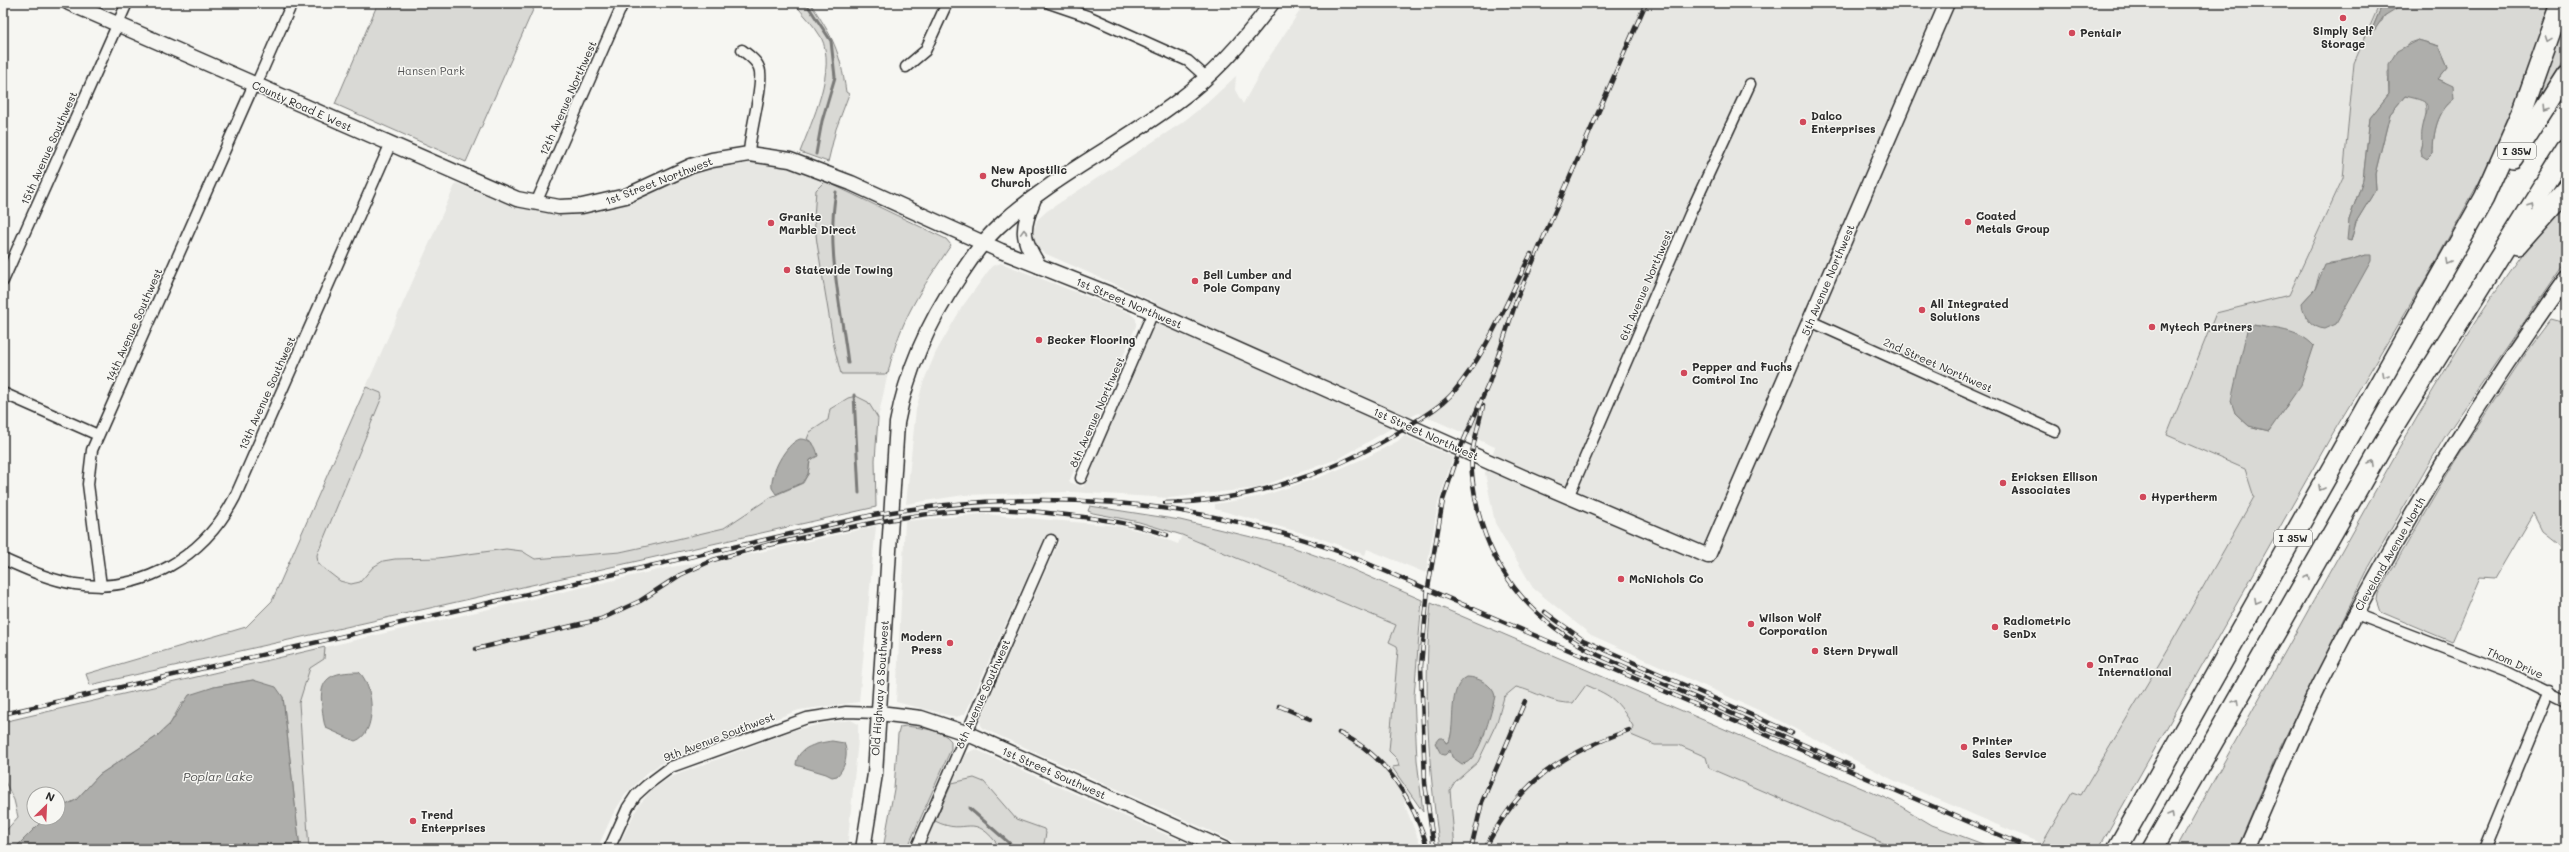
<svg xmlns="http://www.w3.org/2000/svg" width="2569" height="852" viewBox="0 0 2569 852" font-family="Mali,sans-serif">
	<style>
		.built { fill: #e7e7e3 }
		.green { fill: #d9d9d5; stroke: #828280; fill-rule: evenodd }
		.water { fill: #aeaeab; stroke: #7a7a78 }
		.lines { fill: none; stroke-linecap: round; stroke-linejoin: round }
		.stream { stroke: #7a7a78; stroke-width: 3 }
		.street-casing { stroke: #2b2b2b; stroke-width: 13 }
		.secondary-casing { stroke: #2b2b2b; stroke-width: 17 }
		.highway-casing { stroke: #2b2b2b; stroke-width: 22 }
		.street { stroke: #f6f6f2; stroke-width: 10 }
		.secondary { stroke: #f6f6f2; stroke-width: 14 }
		.highway { stroke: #f6f6f2; stroke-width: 19 }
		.rail-casing { stroke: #2b2b2b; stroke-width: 4.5 }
		.rail { stroke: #f6f6f2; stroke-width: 3; stroke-dasharray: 9; stroke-linecap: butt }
		.oneway { stroke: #90908e }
		.poi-dot { fill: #d1495b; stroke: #f6f6f2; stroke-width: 1.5 }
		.labels { text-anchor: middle; stroke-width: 3; stroke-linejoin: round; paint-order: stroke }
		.shield { fill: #f6f6f2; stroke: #686867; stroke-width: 1 }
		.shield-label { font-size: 10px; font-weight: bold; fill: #2b2b2b }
		.poi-label { font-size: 11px; font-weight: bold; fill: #2b2b2b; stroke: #f6f6f2; text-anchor: start }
		.park-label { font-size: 11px; fill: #565656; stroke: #f6f6f2 }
		.street-label { font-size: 11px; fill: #2b2b2b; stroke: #f6f6f2 }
		.water-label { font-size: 12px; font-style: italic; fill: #525251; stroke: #f6f6f2 }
	</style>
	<rect width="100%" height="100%" fill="#f6f6f2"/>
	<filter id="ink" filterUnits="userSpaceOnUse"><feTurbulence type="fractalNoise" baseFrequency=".025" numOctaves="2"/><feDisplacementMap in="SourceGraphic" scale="8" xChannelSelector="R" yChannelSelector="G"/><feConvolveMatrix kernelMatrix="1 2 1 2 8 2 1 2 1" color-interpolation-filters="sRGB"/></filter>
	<g filter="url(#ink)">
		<g class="built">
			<path d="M1305 3H2380L2354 63 2343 178 2289 296 2216 313 2167 435 2245 469 2254 497 2168 650 2081 795 2072 792 2042 844 1893 780 1767 714 1591 635 1533 588 1495 523 1485 473 1495 447 1418 413 1340 458 1257 488 1169 498 1072 492 964 495 906 504 916 409 923 383 936 352 962 307 992 266 1001 263 1130 313 1136 319V326L1069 482 1083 487 1150 331 1154 327 1155 302 1044 253 1039 249 1034 239V229L1037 220 1047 211 1180 124 1206 104 1236 76 1235 90 1243 104 1266 62Z"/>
			<path d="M751 163 784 167 825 181 819 186 814 218 834 346 842 374 888 373 878 418 868 402 848 398 837 403 830 409 828 420 810 432 807 439H800L790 447 780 462 774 492 776 494 724 528 703 534 620 552 535 559 528 553 395 559 382 561 373 567 360 582 351 584 340 581 318 564 317 555 382 397 381 393 366 387 456 183 514 206 547 213 573 214 603 211 621 206 698 171 718 166Z"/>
			<path d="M1404 435 1453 457 1438 503 1426 573 1367 549 1365 555 1317 537 1215 509V504L1263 496 1323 476 1365 458 1398 441Z"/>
			<path d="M984 514 1119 526 1149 533 1178 544 1182 535 1396 625 1389 642 1397 646 1398 650 1390 737 1393 756 1397 759 1399 767 1392 768 1413 797 1404 803 1422 849H1250L982 728 980 721 993 690 1059 541 1046 535 965 714 956 717 896 702 905 521Z"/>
			<path d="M876 526 859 702 799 710 668 759 647 773 625 795 613 814 597 849H309L299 703 310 668 324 659 325 647 671 567 751 554Z"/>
			<path d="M1586 685 1610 695 1618 702 1633 726 1631 734 1655 745H1679L1706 757 1709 768 1897 849H1455L1450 790 1463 775 1497 722 1504 697 1516 687 1564 704 1577 700Z"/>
			<path d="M851 720 858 724V740L847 849H617L638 806 652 790 671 777 794 730 826 723Z"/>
			<path d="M975 749 1198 849H1043L1046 833 1044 829 1016 820 984 782 974 778 952 783 966 754Z"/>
			<path d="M935 821 947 827 966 825 981 827 990 834 1001 849H923Z"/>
		</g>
		<g class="green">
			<path d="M378 3H536L466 162 335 104Z"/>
			<path d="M794 3H810C833 37 840 51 846 92L849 94 836 129 828 162 800 152C812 121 837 69 821 37 814 25 803 14 794 3Z"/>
			<path d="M2380 3H2383L2373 27 2382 21C2385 10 2397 9 2405 3H2552L2501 140 2488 166 2429 273 2333 433 2100 846 2099 849H2051L2042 844 2072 792 2081 795 2168 649 2254 497 2245 469 2167 435 2216 313 2289 295 2343 178 2354 63ZM2418 40 2439 46 2448 67 2438 79 2445 82 2454 99C2437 111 2433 133 2433 153L2420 150C2423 141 2430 106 2423 100 2419 97 2410 97 2405 96L2390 114 2375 174 2376 189 2356 222 2351 241 2349 220 2363 180 2370 118 2389 94 2388 72 2409 43ZM2365 255 2302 303 2315 289 2320 272 2330 263 2350 260ZM2253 325 2266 327 2287 406 2277 416 2269 431 2249 426 2235 413Z"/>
			<path d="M2566 3V55L2543 93 2535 88Z"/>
			<path d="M825 181 946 239 951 245C921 290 900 319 888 373L885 374H841L834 346 817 243 814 218 816 190Z"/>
			<path d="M2566 196V261L2444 438 2369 567 2279 750 2237 849H2176C2237 738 2298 628 2360 518 2422 407 2486 294 2566 196Z"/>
			<path d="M2551 319 2566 323V550L2542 531 2533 513 2495 578 2480 577 2452 642 2381 612 2377 600 2378 594 2459 454 2527 351Z"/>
			<path d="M366 387 381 393 382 397 317 555 318 564 340 581 351 584 360 582 373 567 383 561 395 559 438 558 506 549 522 551 535 559 620 552 652 545 724 528 771 497 803 483 808 474 810 460 813 459V443L807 439 810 432 828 420 830 409 848 398 856 396 868 402 878 418 875 460 876 507 90 685 86 674 246 627 272 601Z"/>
			<path d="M1090 506 1180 520 1289 546 1340 564 1422 600 1414 696 1417 760 1423 812 1392 767 1399 766 1397 759 1389 751 1398 650 1397 646 1389 642 1396 625 1182 535 1139 522 1093 513 1088 511Z"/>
			<path d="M1431 603 1892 801 1932 825 1996 849H1897L1709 768 1706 757 1679 745H1655L1631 735 1633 726C1617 700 1614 697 1586 685L1573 703C1553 705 1536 691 1516 687L1504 697 1497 722 1478 762 1455 782 1450 790 1455 849H1440C1428 768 1423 685 1431 603ZM1460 683 1485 733 1470 759 1450 750 1448 753 1435 743 1442 738 1446 743 1449 742C1456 723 1452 703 1460 683Z"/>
			<path d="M325 647 324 659 310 668 299 703 309 849H300L283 697 253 680 214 687 181 704 170 724 156 737 99 775 76 800 58 809V794H34V818H45L14 849H3V834L18 817 14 800 3 778V722Z"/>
			<path d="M906 726C919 728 943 729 951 741V749L907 849H883L894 789 898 734 900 727Z"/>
			<path d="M974 778 984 782 1016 819 1044 829 1046 833 1043 849H1001C972 808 968 838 935 821L952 783Z"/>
		</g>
		<g class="water">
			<path d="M2383 3H2405L2384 16 2374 31 2373 27Z"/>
			<path d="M2418 40 2439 46 2448 67 2438 79 2453 86 2454 99C2437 111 2433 134 2433 153L2427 159 2421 155 2420 150C2423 143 2421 137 2422 131 2427 103 2436 103 2405 96L2390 114 2375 174 2376 189 2356 222 2351 241 2347 240 2349 220 2363 180 2370 118 2389 94V64L2397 51Z"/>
			<path d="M2365 255H2371V261L2336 324 2325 329C2312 328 2302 316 2302 303L2315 289 2325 265 2350 260Z"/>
			<path d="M2253 325C2274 329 2299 329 2314 346L2301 385 2269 431 2249 426 2235 413 2231 401 2247 330Z"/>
			<path d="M800 439C812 439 816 446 818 456L810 460 808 474 802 483 776 494 772 488C770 474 785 444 800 439Z"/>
			<path d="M359 672C374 685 378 734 355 741L326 728C323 722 323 714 322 707 318 677 332 672 359 672Z"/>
			<path d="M1467 677C1478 677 1493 685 1495 696 1492 710 1479 764 1462 764L1452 757 1450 750 1445 755 1441 754 1435 743 1439 738H1443L1446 743 1449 742C1456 724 1447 687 1467 677Z"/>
			<path d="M253 680 276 687 283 697 300 849H14L45 818H58V809L76 800 99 775 156 737 170 724 189 695 214 687Z"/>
			<path d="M832 741 844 743C849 754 845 768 837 776L832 777 826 774 796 765C797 746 819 743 832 741Z"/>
		</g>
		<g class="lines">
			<g class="stream">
				<path d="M806 3 831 41 835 77 822 121 816 154"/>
				<path d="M836 192C826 247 841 307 848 363"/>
				<path d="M854 395 859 493"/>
				<path d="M969 808 1016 849"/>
			</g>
			<defs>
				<g id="street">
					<path d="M1049 3 1090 17 1188 61 1207 78"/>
					<path d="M742 50C748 55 757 61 759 68 765 81 749 134 749 154"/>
					<path d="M906 67 925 51 947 3"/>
					<path d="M256 85 292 3"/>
					<path d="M536 203 623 3"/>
					<path d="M3 281 127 3"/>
					<path d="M1810 321 2055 431"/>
					<path d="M3 393 98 435"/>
					<path d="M1081 478 1153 312"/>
					<path d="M1568 497 1690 214 1750 84"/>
					<path d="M3 559C26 569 49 580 75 584 142 594 204 557 235 497L390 145"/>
					<path d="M101 586 88 484 92 450 254 84"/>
					<path d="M2356 614 2507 672 2566 701"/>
					<path d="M609 849 628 807 636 795 647 785 671 767 807 718 846 712 879 713"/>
					<path d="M916 849 1051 540"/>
					<path d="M2484 849 2549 691"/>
				</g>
				<g id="secondary">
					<path d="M69 3 517 199 559 207 582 206 626 196 691 166 712 160 749 154 790 160 851 183 1001 251 1135 304 1523 477 1708 556 1947 3"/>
					<path d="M1034 198C1022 230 1020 236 1039 266"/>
					<path d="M879 713 921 718 966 733 1224 849"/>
					<path d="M863 849 875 774 897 423C907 369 928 323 959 277 971 259 982 242 998 227 1051 177 1120 145 1178 101 1215 74 1245 40 1272 3"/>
					<path d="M2246 849C2270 794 2293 738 2320 683 2391 542 2474 407 2566 278"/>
				</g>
				<g id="highway">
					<path d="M2513 158 2566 75"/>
					<path d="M2517 245 2566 190"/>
					<path d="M2117 849 2484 198 2523 110 2561 3"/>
					<path d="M2152 849 2384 443 2566 150"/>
				</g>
			</defs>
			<use href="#street" class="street-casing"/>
			<use href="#secondary" class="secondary-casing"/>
			<use href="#highway" class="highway-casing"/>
			<use href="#street" class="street"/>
			<use href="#secondary" class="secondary"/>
			<use href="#highway" class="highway"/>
			<defs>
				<g id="rail">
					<path d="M1483 406C1479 422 1475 437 1472 453 1470 472 1474 493 1478 511 1495 579 1537 623 1598 655L1852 766"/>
					<path d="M1165 503C1252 502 1344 470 1416 421 1429 413 1442 405 1452 394 1488 352 1506 302 1531 254"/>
					<path d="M769 545C837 530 905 513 975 510 1008 508 1042 512 1075 516 1107 520 1137 524 1167 535"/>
					<path d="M1545 612 1583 640 1792 733"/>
					<path d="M476 649 601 619 640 601 680 575 713 560 774 543"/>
					<path d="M1279 706 1310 719"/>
					<path d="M3 714 873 515C1035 487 1188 497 1343 553L2032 849"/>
					<path d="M1339 733C1386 754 1414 801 1428 849"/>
					<path d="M1434 849 1425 783 1421 666 1428 588 1443 500 1460 449 1489 383 1518 296 1646 3"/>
					<path d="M1471 849 1482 802 1525 701"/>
					<path d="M1485 849C1519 781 1560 755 1629 730"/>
				</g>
			</defs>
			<use href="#rail" class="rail-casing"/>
			<use href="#rail" class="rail"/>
		</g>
		<defs><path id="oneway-chevron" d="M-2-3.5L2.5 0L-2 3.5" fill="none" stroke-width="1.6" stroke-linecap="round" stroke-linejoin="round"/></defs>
		<g class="oneway">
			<use href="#oneway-chevron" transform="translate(2548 40) rotate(110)"/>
			<use href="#oneway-chevron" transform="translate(2545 108) rotate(123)"/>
			<use href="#oneway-chevron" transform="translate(2531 206) rotate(-58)"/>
			<use href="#oneway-chevron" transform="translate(1024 232) rotate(-92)"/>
			<use href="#oneway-chevron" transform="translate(2449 262) rotate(119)"/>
			<use href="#oneway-chevron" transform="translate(2385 375) rotate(119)"/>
			<use href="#oneway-chevron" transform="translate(2372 464) rotate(-60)"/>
			<use href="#oneway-chevron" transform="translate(2321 488) rotate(119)"/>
			<use href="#oneway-chevron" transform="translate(2307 577) rotate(-60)"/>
			<use href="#oneway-chevron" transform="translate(2257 601) rotate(119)"/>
			<use href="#oneway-chevron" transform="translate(2236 702) rotate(-60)"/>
			<use href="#oneway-chevron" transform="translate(2171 815) rotate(-60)"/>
		</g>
	</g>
	<g class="poi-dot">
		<circle cx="2343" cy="18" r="4"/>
		<circle cx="2072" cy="33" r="4"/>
		<circle cx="1803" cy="122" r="4"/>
		<circle cx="983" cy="176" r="4"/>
		<circle cx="1968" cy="222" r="4"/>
		<circle cx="771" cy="223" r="4"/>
		<circle cx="787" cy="270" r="4"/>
		<circle cx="1195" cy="281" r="4"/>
		<circle cx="1922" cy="310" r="4"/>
		<circle cx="2152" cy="327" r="4"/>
		<circle cx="1039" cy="340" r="4"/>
		<circle cx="1684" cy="373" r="4"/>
		<circle cx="2003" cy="483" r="4"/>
		<circle cx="2143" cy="497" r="4"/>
		<circle cx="1621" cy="579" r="4"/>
		<circle cx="1751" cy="624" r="4"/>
		<circle cx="1995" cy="627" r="4"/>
		<circle cx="950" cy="643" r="4"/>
		<circle cx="1815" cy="651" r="4"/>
		<circle cx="2090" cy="665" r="4"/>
		<circle cx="1964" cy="747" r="4"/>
		<circle cx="413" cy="821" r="4"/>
	</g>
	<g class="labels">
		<g class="shield">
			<rect x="2498" y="143" width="38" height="16" rx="3"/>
			<rect x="2274" y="530" width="38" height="16" rx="3"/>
		</g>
		<g class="shield-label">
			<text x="2517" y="155">I 35W</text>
			<text x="2293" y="542">I 35W</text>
		</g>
		<g class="poi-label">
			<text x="2343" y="35" text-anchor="middle">Simply Self<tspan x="2343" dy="13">Storage</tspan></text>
			<text x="2080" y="37">Pentair</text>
			<text x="1811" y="120">Dalco<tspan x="1811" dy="13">Enterprises</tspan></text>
			<text x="991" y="174">New Apostilic<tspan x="991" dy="13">Church</tspan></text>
			<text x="1976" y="220">Coated<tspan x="1976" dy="13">Metals Group</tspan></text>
			<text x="779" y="221">Granite<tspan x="779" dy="13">Marble Direct</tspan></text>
			<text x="795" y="274">Statewide Towing</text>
			<text x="1203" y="279">Bell Lumber and<tspan x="1203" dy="13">Pole Company</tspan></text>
			<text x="1930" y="308">All Integrated<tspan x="1930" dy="13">Solutions</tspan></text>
			<text x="2160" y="331">Mytech Partners</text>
			<text x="1047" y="344">Becker Flooring</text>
			<text x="1692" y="371">Pepper and Fuchs<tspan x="1692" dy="13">Comtrol Inc</tspan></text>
			<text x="2011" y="481">Ericksen Ellison<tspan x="2011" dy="13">Associates</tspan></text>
			<text x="2151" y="501">Hypertherm</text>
			<text x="1629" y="583">McNichols Co</text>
			<text x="1759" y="622">Wilson Wolf<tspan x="1759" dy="13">Corporation</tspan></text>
			<text x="2003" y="625">Radiometric<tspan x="2003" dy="13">SenDx</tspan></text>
			<text x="942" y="641" text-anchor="end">Modern<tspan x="942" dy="13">Press</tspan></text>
			<text x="1823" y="655">Stern Drywall</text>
			<text x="2098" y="663">OnTrac<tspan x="2098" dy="13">International</tspan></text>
			<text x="1972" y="745">Printer<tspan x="1972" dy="13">Sales Service</tspan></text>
			<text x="421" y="819">Trend<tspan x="421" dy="13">Enterprises</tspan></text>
		</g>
		<g class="park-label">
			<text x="431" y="75">Hansen Park</text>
		</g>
		<g class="street-label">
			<text transform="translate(568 98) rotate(-66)" y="4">12th Avenue Northwest</text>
			<text transform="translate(302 106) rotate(24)" y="4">County Road E West</text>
			<text transform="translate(49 148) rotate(-66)" y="4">15th Avenue Southwest</text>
			<text transform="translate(659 181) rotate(-21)" y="4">1st Street Northwest</text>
			<text transform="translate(1828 280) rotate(-67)" y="4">5th Avenue Northwest</text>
			<text transform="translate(1646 285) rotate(-67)" y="4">6th Avenue Northwest</text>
			<text transform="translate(1129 303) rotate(23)" y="4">1st Street Northwest</text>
			<text transform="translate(134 325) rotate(-66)" y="4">14th Avenue Southwest</text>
			<text transform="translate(1938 365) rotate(24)" y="4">2nd Street Northwest</text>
			<text transform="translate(267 393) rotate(-66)" y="4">13th Avenue Southwest</text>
			<text transform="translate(1097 412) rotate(-66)" y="4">8th Avenue Northwest</text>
			<text transform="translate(1426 434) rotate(24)" y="4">1st Street Northwest</text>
			<text transform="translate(2390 554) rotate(-60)" y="4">Cleveland Avenue North</text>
			<text transform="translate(2515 663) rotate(24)" y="4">Thom Drive</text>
			<text transform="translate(880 688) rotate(-86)" y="4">Old Highway 8 Southwest</text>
			<text transform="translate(983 694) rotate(-66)" y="4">8th Avenue Southwest</text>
			<text transform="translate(719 737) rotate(-21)" y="4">9th Avenue Southwest</text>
			<text transform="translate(1054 773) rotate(24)" y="4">1st Street Southwest</text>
		</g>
		<g class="water-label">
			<text x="218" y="781">Poplar Lake</text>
		</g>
	</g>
	<rect width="2569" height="852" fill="none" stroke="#f6f6f2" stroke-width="16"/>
	<rect x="8" y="8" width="2553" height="836" fill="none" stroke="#2b2b2b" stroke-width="1.5" filter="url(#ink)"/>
	<g transform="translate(46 806) rotate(24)"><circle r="19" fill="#f6f6f2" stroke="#a5a5a2"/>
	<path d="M0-3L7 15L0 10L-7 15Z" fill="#d1495b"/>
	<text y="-6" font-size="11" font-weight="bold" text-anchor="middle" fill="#2b2b2b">N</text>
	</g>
</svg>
